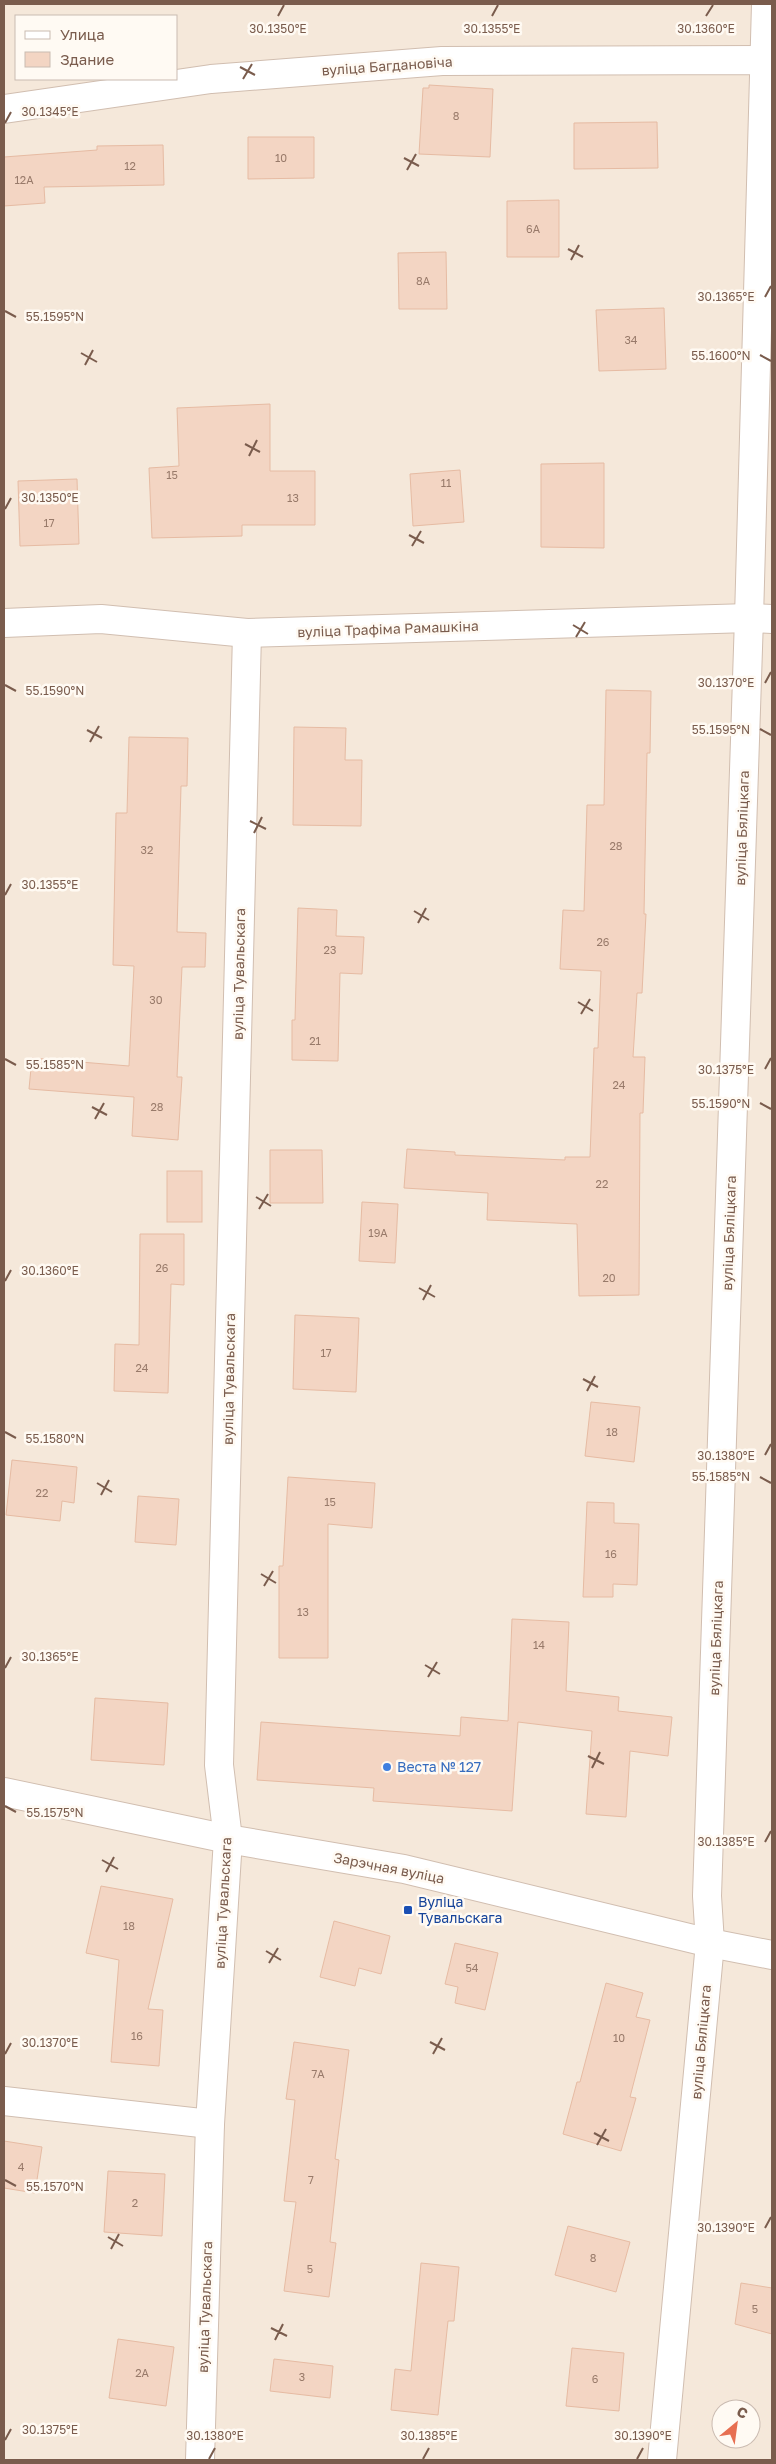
<svg xmlns="http://www.w3.org/2000/svg" width="776" height="2464" viewBox="0 0 776 2464" font-family="'Golos Text',sans-serif">
	<style>
		.residential { fill: #f5e8da; fill-rule: evenodd }
		.building { fill: #f3d5c3; stroke: #e6bba3 }
		.lines { fill: none; stroke-linecap: round; stroke-linejoin: round }
		.minor-casing { stroke: #d1beb0; stroke-width: 30 }
		.tertiary-casing { stroke: #d1beb0; stroke-width: 30 }
		.minor { stroke: #fff; stroke-width: 28 }
		.tertiary { stroke: #fff; stroke-width: 28 }
		.ticks { fill: none; stroke: #7a5c4d; stroke-width: 2 }
		.shop-dot { fill: #3f7fe0; stroke: #fffaf3; stroke-width: 2 }
		.transit-dot { fill: #1a4fb4; stroke: #fffaf3; stroke-width: 2 }
		.labels { text-anchor: middle; stroke-width: 5; stroke-linejoin: round; paint-order: stroke }
		.number-label { font-size: 11px; fill: #987a6a }
		.street-label { font-size: 14px; fill: #7a5c4d; stroke: #fffaf3 }
		.shop-label { font-size: 14px; fill: #366cbe; stroke: #fffaf3; text-anchor: start }
		.transit-label { font-size: 14px; fill: #164399; stroke: #fffaf3; text-anchor: start }
		.ticks-label { font-size: 12px; text-anchor: middle; fill: #7a5c4d; stroke: #fffaf3; stroke-width: 5; stroke-linejoin: round; paint-order: stroke }
	</style>
	<rect width="100%" height="100%" fill="#fdf6ec"/>
	<path class="residential" d="M4 4H772V2460H4ZM16 16H176V79H16ZM721 2409H751V2439H721Z"/>
	<g class="building">
		<path d="M429 85 493 89 490 157 419 154 423 88H429Z"/>
		<path d="M657 122 658 168 574 169V123Z"/>
		<path d="M248 137H314V178L248 179Z"/>
		<path d="M163 145 164 185 44 187 45 203 4 206V157L97 150V146Z"/>
		<path d="M559 200V257H507V201Z"/>
		<path d="M446 252 447 309H399L398 253Z"/>
		<path d="M664 308 666 369 599 371 596 310Z"/>
		<path d="M270 404V471H315V525H242V536L152 538 149 468 179 466 177 408Z"/>
		<path d="M604 463V548L541 547V464Z"/>
		<path d="M460 470 464 522 413 526 410 474Z"/>
		<path d="M77 479 79 544 20 546 18 481Z"/>
		<path d="M606 690 651 691 650 753H647L644 914H646L642 993H637L633 1057H645L643 1113H640L639 1295 579 1296 577 1224 487 1220 488 1193 404 1188 407 1149 455 1152V1155L565 1160V1157H590L594 1048H598L601 971 560 969 563 910 584 911 587 805H604Z"/>
		<path d="M294 727 346 728 345 760H362L361 826 293 825Z"/>
		<path d="M129 737 188 738 187 786H181L177 932 206 933 205 967H182L177 1077H182L178 1140 132 1136 134 1097 29 1089 32 1058 129 1066 134 966 113 965 116 813H127Z"/>
		<path d="M298 908 337 910 336 936 364 937 362 974 340 973 338 1061 292 1060V1020H295Z"/>
		<path d="M270 1150H322L323 1203H270Z"/>
		<rect x="167" y="1171" width="35" height="51"/>
		<path d="M362 1202 398 1204 395 1263 359 1261Z"/>
		<path d="M140 1234H184V1285L171 1284 168 1393 114 1391 115 1344 139 1345Z"/>
		<path d="M295 1315 359 1318 356 1392 293 1389Z"/>
		<path d="M591 1402 640 1407 634 1462 585 1456Z"/>
		<path d="M12 1460 77 1467 74 1503 62 1501 60 1521 6 1515Z"/>
		<path d="M288 1477 375 1483 372 1528 328 1524V1658H279V1566H283Z"/>
		<path d="M138 1496 179 1499 176 1545 135 1542Z"/>
		<path d="M587 1502 614 1503V1523L639 1524 637 1585 613 1584V1597H583Z"/>
		<path d="M512 1619 569 1622 566 1691 619 1697 618 1711 672 1717 668 1756 630 1751 626 1817 586 1814 592 1731 518 1722 512 1811 373 1801 374 1788 257 1780 261 1722 460 1736 461 1717 508 1721Z"/>
		<path d="M95 1698 168 1703 164 1765 91 1760Z"/>
		<path d="M101 1886 173 1899 148 2009 163 2010 159 2066 111 2062 119 1960 86 1953Z"/>
		<path d="M334 1921 390 1936 381 1974 359 1968 355 1986 320 1977Z"/>
		<path d="M455 1943 498 1953 485 2010 455 2003 458 1987 445 1984Z"/>
		<path d="M606 1983 643 1993 636 2017 650 2020 630 2097 636 2098 621 2151 563 2134 577 2082H580Z"/>
		<path d="M294 2042 349 2050 335 2159 339 2160 330 2242 336 2243 329 2297 284 2291 296 2202 284 2201 295 2100 286 2099Z"/>
		<path d="M4 2141 42 2147 35 2193 4 2188Z"/>
		<path d="M108 2171 165 2174 162 2236 104 2232Z"/>
		<path d="M568 2226 630 2242 616 2292 555 2275Z"/>
		<path d="M421 2263 459 2267 454 2321H448L438 2415 391 2410 395 2369 411 2371Z"/>
		<path d="M741 2283 772 2288V2334L735 2324Z"/>
		<path d="M118 2339 174 2347 166 2406 109 2398Z"/>
		<path d="M572 2348 624 2353 619 2411 566 2406Z"/>
		<path d="M274 2359 333 2366 330 2398 270 2391Z"/>
	</g>
	<g class="lines">
		<defs>
			<g id="minor">
				<path d="M4 109 211 79 442 61 765 60 772 63"/>
				<path d="M4 623 101 619 247 633 749 618 772 619"/>
				<path d="M4 2101 210 2124"/>
				<path d="M200 2460 210 2124 228 1839 219 1765 247 633"/>
				<path d="M662 2460 710 1943 707 1896 749 618 766 4"/>
			</g>
			<path id="tertiary" d="M4 1792 228 1839 404 1869 710 1943 772 1955"/>
		</defs>
		<use href="#minor" class="minor-casing"/>
		<use href="#tertiary" class="tertiary-casing"/>
		<use href="#minor" class="minor"/>
		<use href="#tertiary" class="tertiary"/>
	</g>
	<path class="ticks" d="M278 16 284 5M492 16 498 5M706 16 713 5M240 67 255 75M243 79 252 64M5 123 11 112M404 158 419 166M407 170 416 154M568 249 583 257M571 260 579 245M765 297 771 286M5 311 16 317M81 353 97 362M760 355 771 361M85 365 93 350M245 444 260 452M249 456 257 440M5 509 11 498M409 535 424 543M412 546 421 531M573 625 588 634M576 637 585 622M765 683 771 672M5 685 16 691M760 729 771 735M87 730 102 738M90 742 99 726M250 821 266 829M254 833 262 817M5 895 11 884M414 911 429 920M418 923 426 908M578 1002 593 1011M581 1014 590 999M5 1059 16 1065M765 1069 771 1058M760 1103 771 1109M92 1107 107 1115M95 1119 104 1103M256 1197 271 1206M259 1209 268 1194M5 1281 11 1270M419 1288 435 1297M423 1300 431 1285M583 1379 598 1387M587 1391 595 1376M5 1432 16 1438M765 1455 771 1444M760 1477 771 1483M97 1483 112 1492M101 1495 109 1480M261 1574 276 1583M264 1586 273 1571M425 1665 440 1674M5 1668 11 1657M428 1677 437 1662M588 1756 604 1764M592 1768 600 1752M5 1806 16 1812M765 1842 771 1831M102 1860 118 1869M106 1872 114 1857M266 1951 281 1960M269 1963 278 1948M430 2042 445 2050M5 2054 11 2043M433 2054 442 2038M594 2133 609 2141M597 2145 606 2129M5 2180 16 2186M765 2228 771 2217M108 2237 123 2246M111 2249 119 2234M271 2328 287 2336M275 2340 283 2324M5 2440 11 2429M209 2459 215 2448M423 2459 429 2448M637 2459 643 2448"/>
	<circle class="shop-dot" cx="387" cy="1767" r="5"/>
	<rect class="transit-dot" x="403" y="1905" width="10" height="10" rx="2.5"/>
	<g class="labels">
		<g class="number-label">
			<text x="456" y="120">8</text>
			<text x="281" y="162">10</text>
			<text x="130" y="170">12</text>
			<text x="24" y="184">12А</text>
			<text x="533" y="233">6А</text>
			<text x="423" y="285">8А</text>
			<text x="631" y="344">34</text>
			<text x="172" y="479">15</text>
			<text x="446" y="487">11</text>
			<text x="293" y="502">13</text>
			<text x="49" y="527">17</text>
			<text x="616" y="850">28</text>
			<text x="147" y="854">32</text>
			<text x="603" y="946">26</text>
			<text x="330" y="954">23</text>
			<text x="156" y="1004">30</text>
			<text x="315" y="1045">21</text>
			<text x="619" y="1089">24</text>
			<text x="157" y="1111">28</text>
			<text x="602" y="1188">22</text>
			<text x="378" y="1237">19А</text>
			<text x="162" y="1272">26</text>
			<text x="609" y="1282">20</text>
			<text x="326" y="1357">17</text>
			<text x="142" y="1372">24</text>
			<text x="612" y="1436">18</text>
			<text x="42" y="1497">22</text>
			<text x="330" y="1506">15</text>
			<text x="611" y="1558">16</text>
			<text x="303" y="1616">13</text>
			<text x="539" y="1649">14</text>
			<text x="129" y="1930">18</text>
			<text x="472" y="1972">54</text>
			<text x="137" y="2040">16</text>
			<text x="619" y="2042">10</text>
			<text x="318" y="2078">7А</text>
			<text x="21" y="2171">4</text>
			<text x="311" y="2184">7</text>
			<text x="135" y="2207">2</text>
			<text x="593" y="2262">8</text>
			<text x="310" y="2273">5</text>
			<text x="755" y="2313">5</text>
			<text x="142" y="2377">2А</text>
			<text x="302" y="2381">3</text>
			<text x="595" y="2383">6</text>
		</g>
		<g class="street-label">
			<text transform="translate(387 66) rotate(-4)" y="5">вуліца Багдановіча</text>
			<text transform="translate(388 629) rotate(-2)" y="5">вуліца Трафіма Рамашкіна</text>
			<text transform="translate(742 828) rotate(-88)" y="5">вуліца Бяліцкага</text>
			<text transform="translate(239 974) rotate(-89)" y="5">вуліца Тувальскага</text>
			<text transform="translate(729 1233) rotate(-88)" y="5">вуліца Бяліцкага</text>
			<text transform="translate(229 1379) rotate(-89)" y="5">вуліца Тувальскага</text>
			<text transform="translate(716 1638) rotate(-88)" y="5">вуліца Бяліцкага</text>
			<text transform="translate(389 1868) rotate(11)" y="5">Зарэчная вуліца</text>
			<text transform="translate(223 1903) rotate(-87)" y="5">вуліца Тувальскага</text>
			<text transform="translate(701 2042) rotate(-85)" y="5">вуліца Бяліцкага</text>
			<text transform="translate(205 2307) rotate(-88)" y="5">вуліца Тувальскага</text>
		</g>
		<g class="shop-label">
			<text x="397" y="1772">Веста № 127</text>
		</g>
		<g class="transit-label">
			<text x="418" y="1907">Вуліца<tspan x="418" dy="16">Тувальскага</tspan></text>
		</g>
	</g>
	<g class="ticks-label">
		<text x="278" y="33">30.1350°E</text>
		<text x="492" y="33">30.1355°E</text>
		<text x="706" y="33">30.1360°E</text>
		<text x="50" y="116">30.1345°E</text>
		<text x="726" y="301">30.1365°E</text>
		<text x="55" y="321">55.1595°N</text>
		<text x="721" y="360">55.1600°N</text>
		<text x="50" y="502">30.1350°E</text>
		<text x="726" y="687">30.1370°E</text>
		<text x="55" y="695">55.1590°N</text>
		<text x="721" y="734">55.1595°N</text>
		<text x="50" y="889">30.1355°E</text>
		<text x="55" y="1069">55.1585°N</text>
		<text x="726" y="1074">30.1375°E</text>
		<text x="721" y="1108">55.1590°N</text>
		<text x="50" y="1275">30.1360°E</text>
		<text x="55" y="1443">55.1580°N</text>
		<text x="726" y="1460">30.1380°E</text>
		<text x="721" y="1481">55.1585°N</text>
		<text x="50" y="1661">30.1365°E</text>
		<text x="55" y="1817">55.1575°N</text>
		<text x="726" y="1846">30.1385°E</text>
		<text x="50" y="2047">30.1370°E</text>
		<text x="55" y="2191">55.1570°N</text>
		<text x="726" y="2232">30.1390°E</text>
		<text x="50" y="2434">30.1375°E</text>
		<text x="215" y="2440">30.1380°E</text>
		<text x="429" y="2440">30.1385°E</text>
		<text x="643" y="2440">30.1390°E</text>
	</g>
	<rect width="776" height="2464" fill="none" stroke="#7a5c4d" stroke-width="10"/>
	<rect x="15" y="15" width="162" height="65" fill="#fffaf3" stroke="#cabbb1"/>
	<rect x="25" y="31" width="25" height="8" fill="#ffffff" stroke="#cabbb1"/>
	<text x="60" y="40" font-size="15" fill="#7a5c4d">Улица</text>
	<rect x="25" y="52" width="25" height="15" fill="#f3d5c3" stroke="#cabbb1"/>
	<text x="60" y="65" font-size="15" fill="#7a5c4d">Здание</text>
	<g transform="translate(736 2424) rotate(29)"><circle r="24" fill="#fffaf3" stroke="#cabbb1"/>
	<path d="M0-4L9 19L0 12L-9 19Z" fill="#e76f51"/>
	<text y="-8" font-size="14" font-weight="bold" text-anchor="middle" fill="#7a5c4d">С</text>
	</g>
</svg>
